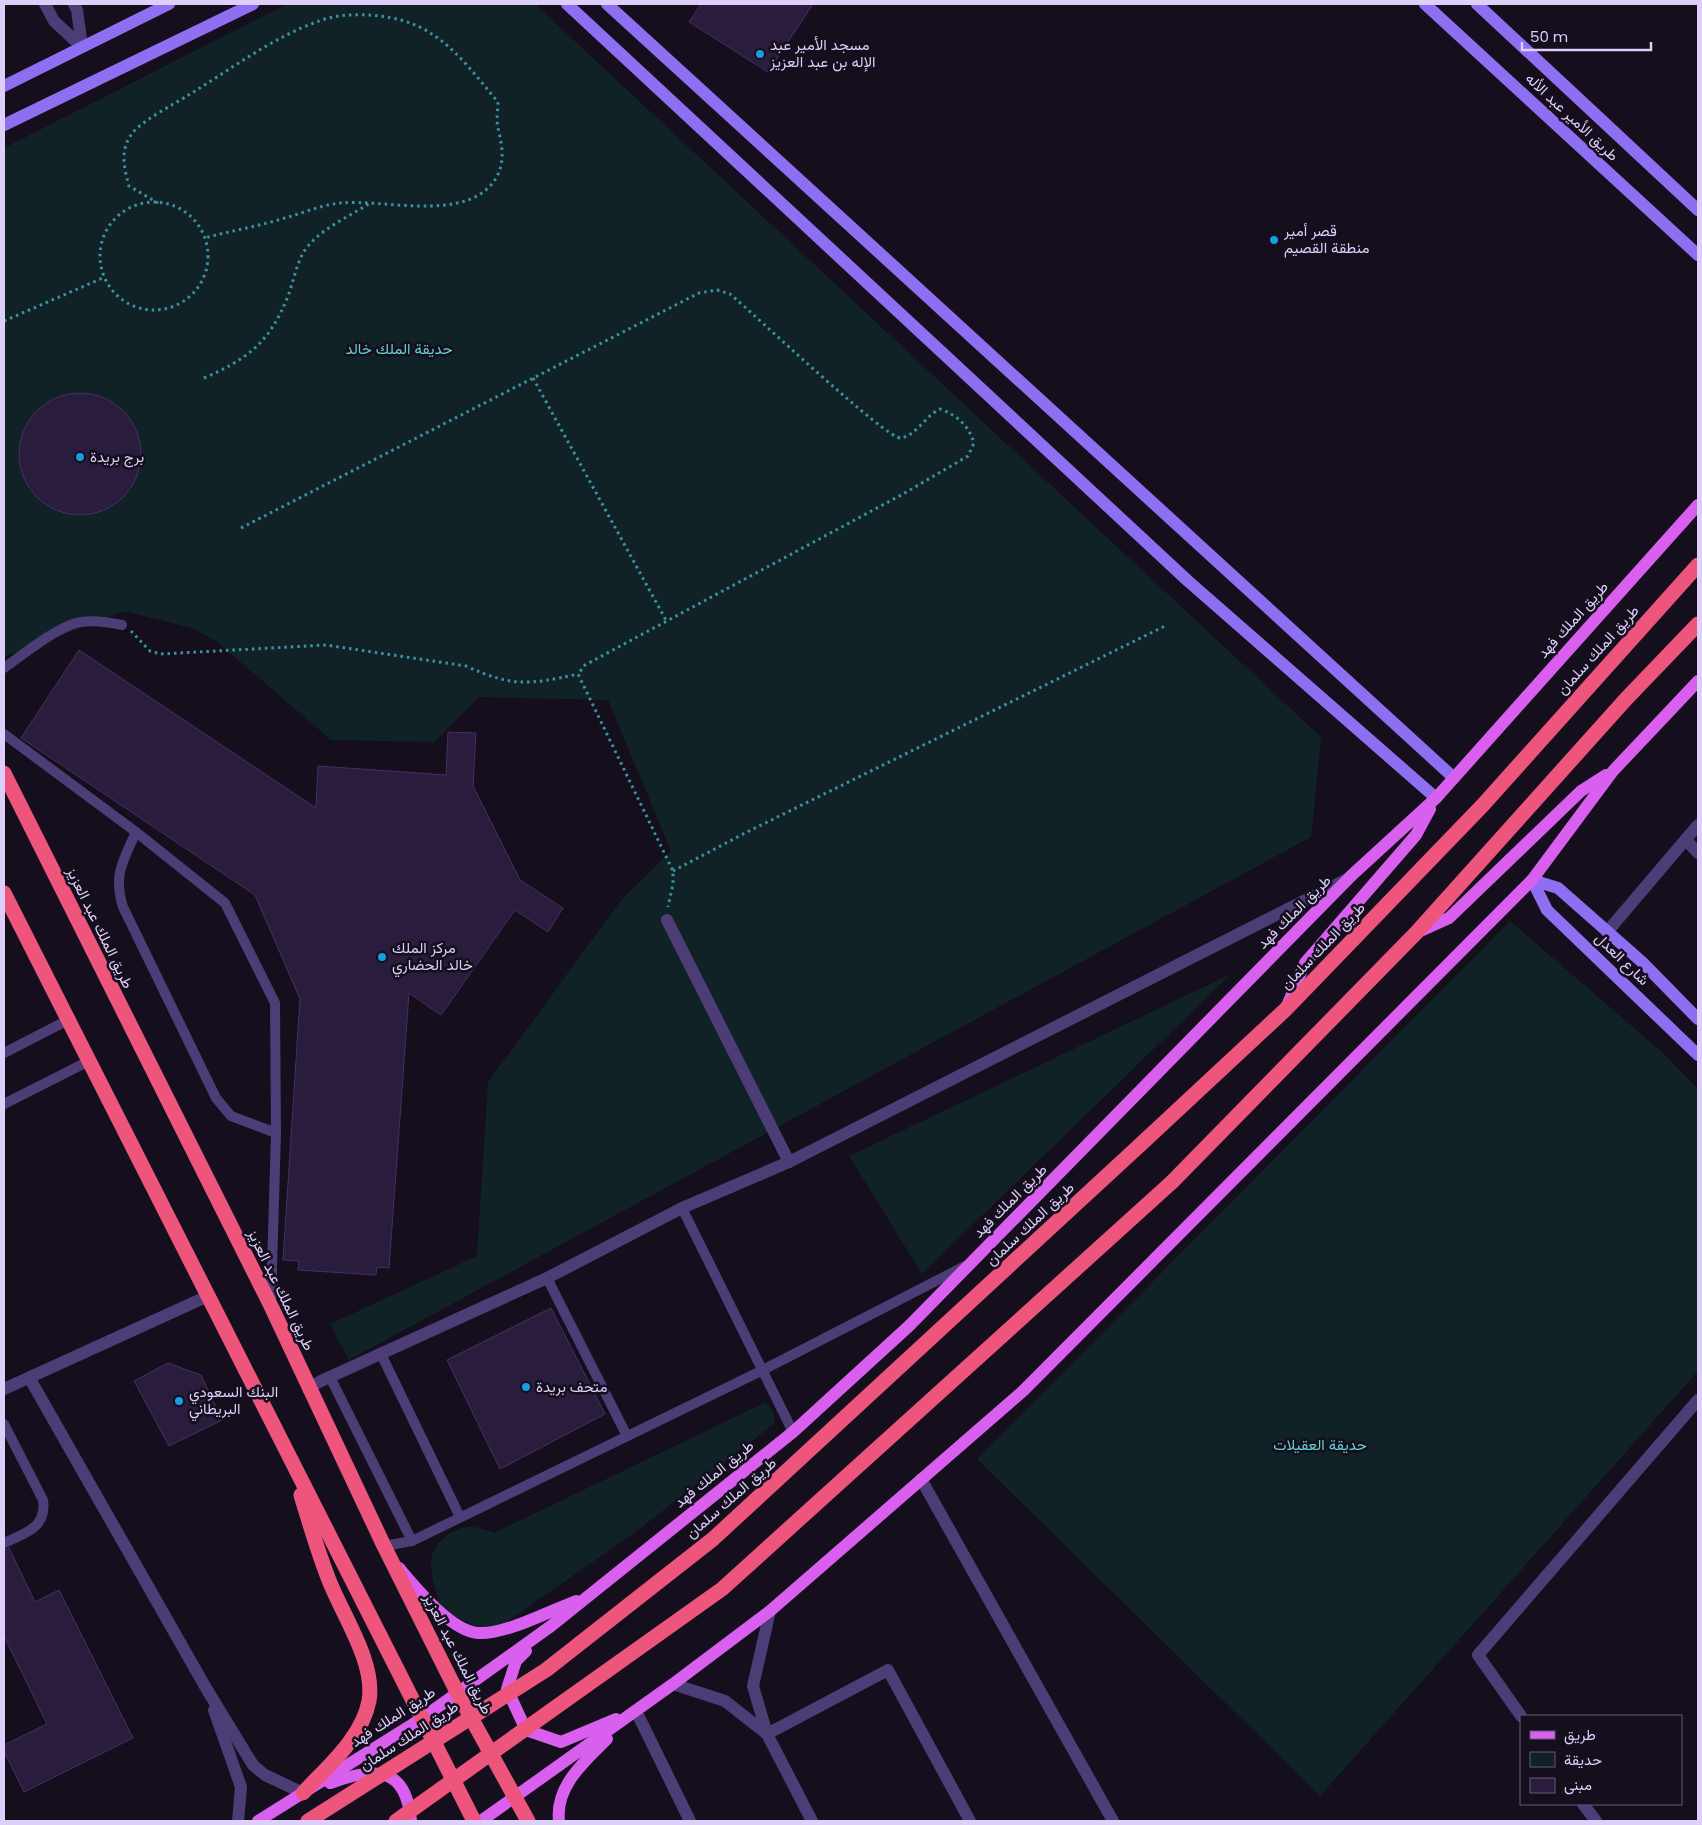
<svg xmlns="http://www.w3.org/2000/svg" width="1702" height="1825" viewBox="0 0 1702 1825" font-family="Poppins,Vazirmatn,sans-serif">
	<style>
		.green { fill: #112226 }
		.building { fill: #291c3c; stroke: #463065 }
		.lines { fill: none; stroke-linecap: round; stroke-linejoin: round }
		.path { stroke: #3993a4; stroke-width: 3; stroke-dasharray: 2.5 4; stroke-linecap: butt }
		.lane { stroke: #4c3d77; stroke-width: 10 }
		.street { stroke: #4c3d77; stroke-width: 12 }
		.secondary { stroke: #8e6ff1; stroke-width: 12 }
		.primary { stroke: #d960ef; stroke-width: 12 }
		.highway { stroke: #ee557d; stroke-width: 15 }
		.highway-bridge { stroke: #ee557d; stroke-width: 15 }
		.poi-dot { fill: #169ede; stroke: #140e1d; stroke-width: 2 }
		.labels { text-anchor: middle; stroke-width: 5; stroke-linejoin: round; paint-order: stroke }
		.poi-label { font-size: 15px; fill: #ddcefa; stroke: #140e1d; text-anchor: start }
		.street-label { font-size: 15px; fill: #ddcefa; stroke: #140e1d }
		.park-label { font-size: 15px; fill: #62d2ce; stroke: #140e1d }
	</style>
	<rect width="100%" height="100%" fill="#140e1d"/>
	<g class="green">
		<path d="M287 4H535L1321 737 1311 837 349 1360 330 1324 477 1256 488 1082 622 899 671 851 608 700 479 697 434 742 331 740 216 641 192 628 125 611 4 657V148Z"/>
		<path d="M1510 921 1663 1053 1698 1089V1371L1320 1796 977 1459Z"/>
		<path d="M1231 974 922 1274 849 1156Z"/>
		<path d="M766 1402 773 1411 775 1423 637 1531 501 1626 476 1627 442 1609C437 1595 431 1579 431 1563 431 1545 450 1529 467 1527 476 1526 486 1530 494 1533Z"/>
	</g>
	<g class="building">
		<path d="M701 4H813L768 72 689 22Z"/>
		<circle cx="80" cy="454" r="61"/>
		<path d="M79 650 316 808 318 766 446 775 448 732 476 733 473 786 520 880 563 908 548 932 515 910 441 1015 409 993 389 1268 377 1267 376 1275 298 1270 299 1261 283 1260 300 999 255 895 21 738Z"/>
		<path d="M551 1308 605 1414 500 1469 447 1360Z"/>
		<path d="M168 1363 201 1375 222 1420 169 1446 134 1381Z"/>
		<path d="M9 1548 35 1602 59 1590 133 1738 24 1792 4 1751V1745L47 1724 4 1636V1550Z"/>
	</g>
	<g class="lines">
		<g class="path">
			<circle cx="154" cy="256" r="54"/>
			<path d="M158 203 129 186C124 168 120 151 131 135 138 123 174 104 187 96 230 70 274 36 322 20 345 12 378 14 401 20 445 32 470 69 498 102 498 110 496 120 498 128 503 148 506 168 491 185 459 221 383 199 340 203 321 205 303 213 285 218 259 226 231 231 204 238"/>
			<path d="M4 321 105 277"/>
			<path d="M204 378C248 359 270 342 288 296 293 283 296 266 303 253 317 230 349 217 370 203"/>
			<path d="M533 378 667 622"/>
			<path d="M241 528 699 293 717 290 730 294C752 312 887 440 901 438 917 435 926 415 940 409 957 415 969 426 974 443L968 456 903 494 585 665 578 674 673 871V884L668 907"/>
			<path d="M131 631 150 651 161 654 326 645 466 666C512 687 529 685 578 674"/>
			<path d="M673 871 745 833 1167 625"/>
		</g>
		<g class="lane">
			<path d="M4 668C24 654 53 630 76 623 91 619 108 622 122 625"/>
			<path d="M4 734 136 832 225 903 275 1003 276 1133 271 1303"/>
			<path d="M136 832C123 861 113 875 123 907L216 1098 231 1116 276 1133"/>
			<path d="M4 1053 68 1020"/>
			<path d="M4 1104 89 1061"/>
			<path d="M682 1208 793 1432"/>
			<path d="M547 1278 627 1436"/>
			<path d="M381 1354 460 1517"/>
			<path d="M330 1377 412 1541"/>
			<path d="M4 1424 43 1500C47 1528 25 1533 4 1543"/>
			<path d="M384 1546 412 1541 486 1505 761 1371 965 1266"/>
		</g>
		<g class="street">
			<path d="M45 4 54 21 82 47"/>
			<path d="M74 4 77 10 82 47"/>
			<path d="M1686 840 1698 853"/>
			<path d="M667 920 789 1162"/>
			<path d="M1607 932 1698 825"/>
			<path d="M30 1379 206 1688 253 1765 265 1775 303 1793"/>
			<path d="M4 1389 208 1296"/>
			<path d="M308 1389 321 1381 547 1278 682 1208 789 1162 1347 879"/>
			<path d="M921 1479 1113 1821"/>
			<path d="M673 1684 725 1701 767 1734 812 1821"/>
			<path d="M214 1710 241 1787 238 1821"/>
			<path d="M636 1711 690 1821"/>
			<path d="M1521 1716 1478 1655 1698 1400"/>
			<path d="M767 1734 888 1670 970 1821"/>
			<path d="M767 1734 753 1686 770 1611"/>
			<path d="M1583 1804 1596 1821"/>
		</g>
		<g class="secondary">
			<path d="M567 4 1188 581 1436 798"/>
			<path d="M607 4 1453 777"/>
			<path d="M1425 4 1698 255"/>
			<path d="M1477 4 1698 210"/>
			<path d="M4 86 169 4"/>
			<path d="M4 125 253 4"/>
			<path d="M1532 880 1547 910 1698 1055"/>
			<path d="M1532 880 1558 888 1642 962 1698 1019"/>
		</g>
		<g class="primary">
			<path d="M1418 932 1449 918 1581 791 1606 775"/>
			<path d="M1287 1006 1305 963 1416 835 1430 809"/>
			<path d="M399 1568C416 1588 451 1631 478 1633 504 1635 550 1611 576 1601"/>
			<path d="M526 1651 516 1661 507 1689 526 1730 561 1742 616 1719"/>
			<path d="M330 1783C374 1767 406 1765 411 1821"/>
			<path d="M258 1821 421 1719 551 1626 793 1432 909 1326 1352 875 1436 798 1698 505"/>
			<path d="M481 1821 673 1684 770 1611 1023 1391 1532 880 1613 771 1698 681"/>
			<path d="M559 1821C555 1786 585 1761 607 1739"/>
		</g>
		<g class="highway">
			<path d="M4 773 271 1306 384 1546 458 1694 528 1821"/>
			<path d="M4 893 474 1821"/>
			<path d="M1140 1145 1285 1010 1482 806 1698 565"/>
			<path d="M1172 1182 1416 933 1626 699 1698 624"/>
			<path d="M301 1495C309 1522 317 1549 327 1575 340 1612 376 1661 369 1701 362 1738 327 1767 303 1793"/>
		</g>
		<g class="highway-bridge">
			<path d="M308 1821 546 1670 713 1539 1140 1145"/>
			<path d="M396 1821 722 1589 1172 1182"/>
		</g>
	</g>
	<g class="poi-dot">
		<circle cx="760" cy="54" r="5"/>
		<circle cx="1274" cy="240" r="5"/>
		<circle cx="80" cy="457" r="5"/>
		<circle cx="382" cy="957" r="5"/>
		<circle cx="526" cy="1387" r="5"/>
		<circle cx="179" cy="1401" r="5"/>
	</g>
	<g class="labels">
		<g class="poi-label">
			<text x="770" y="50">مسجد الأمير عبد<tspan x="770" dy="17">الإله بن عبد العزيز</tspan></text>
			<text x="1284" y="236">قصر أمير<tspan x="1284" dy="17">منطقة القصيم</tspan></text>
			<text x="90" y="462">برج بريدة</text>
			<text x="392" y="953">مركز الملك<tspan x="392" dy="17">خالد الحضاري</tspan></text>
			<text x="536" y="1392">متحف بريدة</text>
			<text x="189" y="1397">البنك السعودي<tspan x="189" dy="17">البريطاني</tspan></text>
		</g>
		<g class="street-label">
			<text transform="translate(1572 117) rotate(43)" y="5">طريق الأمير عبد الأله</text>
			<text transform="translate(1573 620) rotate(-48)" y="5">طريق الملك فهد</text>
			<text transform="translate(1598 650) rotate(-48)" y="5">طريق الملك سلمان</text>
			<text transform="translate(1294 912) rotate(-45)" y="5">طريق الملك فهد</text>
			<text transform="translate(100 928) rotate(64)" y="5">طريق الملك عبد العزيز</text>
			<text transform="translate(1323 946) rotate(-46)" y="5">طريق الملك سلمان</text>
			<text transform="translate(1622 959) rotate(44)" y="5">شارع العدل</text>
			<text transform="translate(1010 1201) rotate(-45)" y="5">طريق الملك فهد</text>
			<text transform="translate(1030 1224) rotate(-43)" y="5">طريق الملك سلمان</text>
			<text transform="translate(281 1290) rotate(64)" y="5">طريق الملك عبد العزيز</text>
			<text transform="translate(714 1474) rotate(-39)" y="5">طريق الملك فهد</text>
			<text transform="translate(731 1498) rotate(-41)" y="5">طريق الملك سلمان</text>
			<text transform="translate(458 1654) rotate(63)" y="5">طريق الملك عبد العزيز</text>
			<text transform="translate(393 1717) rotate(-33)" y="5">طريق الملك فهد</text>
			<text transform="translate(409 1736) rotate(-33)" y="5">طريق الملك سلمان</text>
		</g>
		<g class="park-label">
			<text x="399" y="354">حديقة الملك خالد</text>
			<text x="1320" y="1450">حديقة العقيلات</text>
		</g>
	</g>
	<rect width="1702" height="1825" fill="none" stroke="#ddcefa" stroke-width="10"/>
	<rect x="1520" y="1715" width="162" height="90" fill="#140e1d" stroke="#645b75"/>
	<rect x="1530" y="1731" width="25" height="8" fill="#d960ef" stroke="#645b75"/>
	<text x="1564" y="1740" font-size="15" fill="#ddcefa">طريق</text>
	<rect x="1530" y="1752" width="25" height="15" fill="#112226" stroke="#645b75"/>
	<text x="1564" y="1765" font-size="15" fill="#ddcefa">حديقة</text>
	<rect x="1530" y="1778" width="25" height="15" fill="#291c3c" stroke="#645b75"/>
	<text x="1564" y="1790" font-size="15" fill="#ddcefa">مبنى</text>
	<path d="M1522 42v8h129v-8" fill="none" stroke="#ddcefa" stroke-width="2.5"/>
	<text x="1530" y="42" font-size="15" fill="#ddcefa" stroke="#140e1d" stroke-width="4" paint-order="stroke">50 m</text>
</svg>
